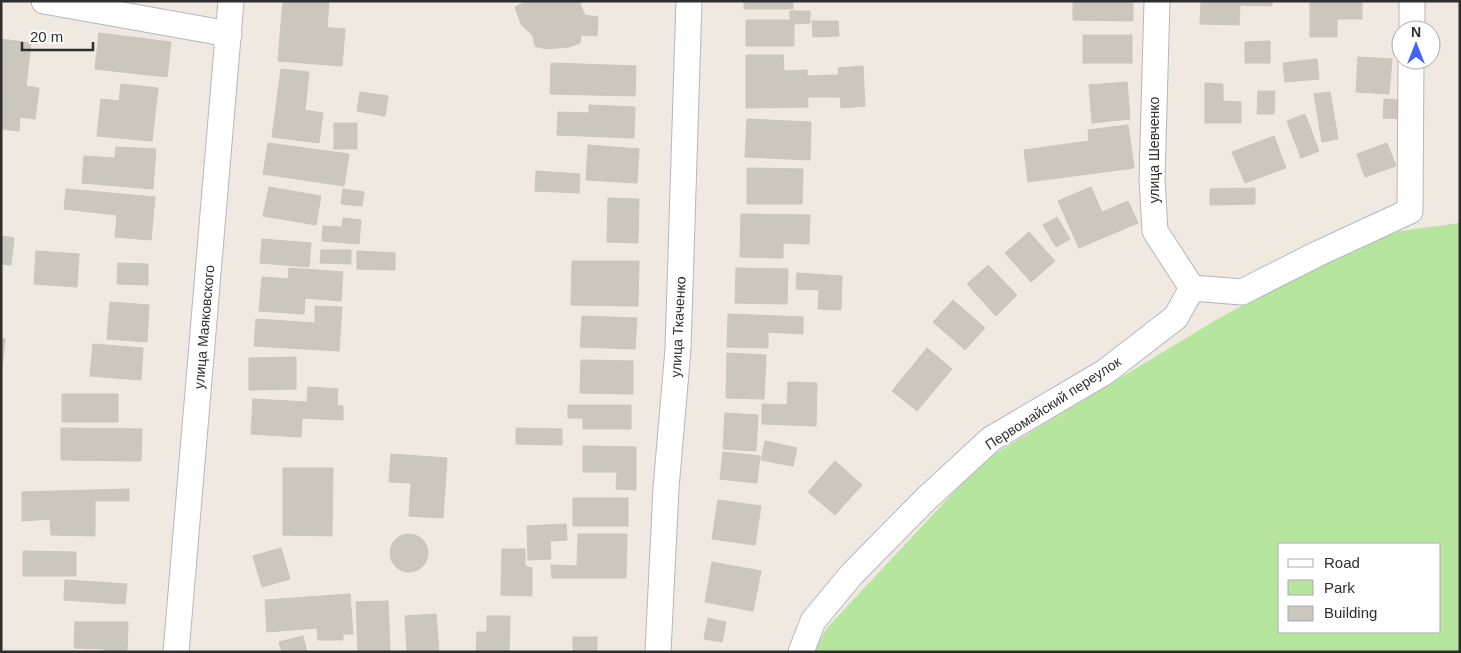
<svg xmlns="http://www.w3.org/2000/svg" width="1461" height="653" viewBox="0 0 1461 653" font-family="Helvetica,sans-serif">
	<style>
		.green { fill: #b6e59e; fill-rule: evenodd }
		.building { fill: #cbc7bf; stroke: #cbc5ba }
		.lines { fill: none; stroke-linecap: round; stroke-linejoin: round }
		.minor-casing { stroke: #b4b7c1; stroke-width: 27 }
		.minor { stroke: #fff; stroke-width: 25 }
		.labels { text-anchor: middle; stroke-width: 4.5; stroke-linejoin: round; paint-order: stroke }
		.street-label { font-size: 14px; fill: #2e2e2e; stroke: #fff }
	</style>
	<rect width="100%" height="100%" fill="#efe9e1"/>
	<path class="green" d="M1460 223V652H812L827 628 983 461 1216 320 1296 276 1378 234ZM1280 544H1440V632H1280Z"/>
	<g class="building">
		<path d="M283 1H329L327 28 281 24Z"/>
		<path d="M522 1H583L580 4 585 15 598 17 597 36 581 35 580 43 569 47 546 49 535 46 533 36 521 24 515 7 523 3Z"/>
		<rect x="744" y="1" width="49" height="8"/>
		<path d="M1073 1H1133V21L1073 20Z"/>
		<path d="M1201 1H1272V6L1240 5 1239 25 1200 24Z"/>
		<path d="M1310 1H1362V19H1337V37H1310Z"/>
		<path d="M790 11H810V23L794 24V46H746V20H790Z"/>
		<path d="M812 21H838L839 36 813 37Z"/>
		<path d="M281 24 345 29 342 66 278 61Z"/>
		<path d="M99 33 171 42 167 77 95 69Z"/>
		<rect x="1083" y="35" width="49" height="28"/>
		<path d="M1 39 31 43 26 86 39 88 35 119 20 117 19 131 1 129Z"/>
		<path d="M1270 41V63H1245V42Z"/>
		<path d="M746 55H783L784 71 807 70 808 107 746 108Z"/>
		<path d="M1358 57 1392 59 1389 94 1356 92Z"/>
		<path d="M1317 59 1319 79 1285 82 1283 63Z"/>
		<path d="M551 63 636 66 635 96 550 94Z"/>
		<path d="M863 66 865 106 841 108 838 68Z"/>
		<path d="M281 69 309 72 305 110 323 113 319 143 272 137Z"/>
		<path d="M839 75 840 97H808L807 76Z"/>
		<path d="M1127 82 1130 119 1092 123 1089 85Z"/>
		<path d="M1205 83 1223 84V101L1241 102V123H1205Z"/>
		<path d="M121 84 158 88 152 141 97 136 101 99 119 101Z"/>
		<path d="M1258 91H1275L1274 114H1257Z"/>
		<path d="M360 92 388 96 385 116 357 111Z"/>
		<path d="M1330 92 1338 139 1322 142 1314 94Z"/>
		<path d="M1384 99 1408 101 1407 119 1383 118Z"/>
		<path d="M589 105 635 107 634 138 557 135 558 112 589 113Z"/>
		<path d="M1305 114 1319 151 1301 158 1287 121Z"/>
		<path d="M747 119 811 122 810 160 745 157Z"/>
		<rect x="334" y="123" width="23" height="26"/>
		<path d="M1128 125 1134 168 1028 182 1024 150 1089 141 1088 130Z"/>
		<path d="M1274 136 1286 168 1245 183 1232 152Z"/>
		<path d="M268 143 349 154 344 186 263 174Z"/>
		<path d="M1387 143 1396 166 1365 177 1357 154Z"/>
		<path d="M588 145 639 149 637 183 586 180Z"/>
		<path d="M116 147 156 149 153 189 82 183 84 156 115 158Z"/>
		<path d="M747 168 803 169 802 204H747Z"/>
		<path d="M536 171 580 174 579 193 535 191Z"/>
		<path d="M269 187 321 196 316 225 263 216Z"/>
		<path d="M1091 187 1102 212 1128 201 1138 223 1079 248 1058 201Z"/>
		<path d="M1255 188V204L1210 205V189Z"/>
		<path d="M66 189 155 197 151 240 115 237 117 215 64 209Z"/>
		<path d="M343 189 364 192 362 206 341 204Z"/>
		<path d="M608 198 639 199 638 243 607 242Z"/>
		<path d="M741 214 810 215 809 244 783 243V258L740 257Z"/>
		<path d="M1057 217 1070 239 1056 247 1043 225Z"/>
		<path d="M343 218 361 220 359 244 322 241 323 226 342 227Z"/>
		<path d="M1029 232 1055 261 1031 282 1005 253Z"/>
		<path d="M1 236 14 238 11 265 1 264Z"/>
		<path d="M262 239 311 243 309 267 260 263Z"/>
		<path d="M321 250H351V264L320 263Z"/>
		<path d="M36 251 79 254 77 287 34 284Z"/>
		<path d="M357 251 395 253V270L357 269Z"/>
		<path d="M572 261H639L638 306 571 305Z"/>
		<path d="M118 263 148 264V285L117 284Z"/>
		<path d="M988 265 1017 295 996 316 967 284Z"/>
		<path d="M289 268 343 272 341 301 305 298 304 314 259 311 262 277 288 279Z"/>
		<path d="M736 268 788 269 787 304 735 303Z"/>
		<path d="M797 273 842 276 841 310 818 309 819 290 796 289Z"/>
		<path d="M953 300 985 328 965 350 933 322Z"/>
		<path d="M110 302 149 305 147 342 107 339Z"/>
		<path d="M315 306 342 307 339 351 254 346 256 319 315 323Z"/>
		<path d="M728 314 803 317V334L768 332V348L727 347Z"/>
		<path d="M582 316 637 318 635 349 580 347Z"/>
		<path d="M1 338 5 339 1 377Z"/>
		<path d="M93 344 143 348 141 380 90 376Z"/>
		<path d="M927 348 952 369 917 411 892 391Z"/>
		<path d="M727 353 766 355 764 399 726 398Z"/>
		<path d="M296 357V389L249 390V358Z"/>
		<path d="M581 360 633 361V394L580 393Z"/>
		<path d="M788 382 817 383 816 426 762 424V404L787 405Z"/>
		<path d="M308 387 338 389 337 405 343 406V420L302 418 301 437 251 434 253 399 307 402Z"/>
		<rect x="62" y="394" width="56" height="28"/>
		<path d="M568 405H631V429H583V418H568Z"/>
		<path d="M725 413 758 415 756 451 723 449Z"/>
		<path d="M61 428 142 429 141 461 61 460Z"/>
		<path d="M516 428 562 429V445L516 444Z"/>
		<path d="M765 441 797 448 793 466 761 460Z"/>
		<path d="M583 446 636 447V472H583Z"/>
		<path d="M723 452 760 456 757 483 720 479Z"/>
		<path d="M391 454 447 458 443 518 409 516 411 483 389 482Z"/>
		<path d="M835 461 862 485 835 515 808 492Z"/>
		<path d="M283 468H333L332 536 283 535Z"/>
		<path d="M617 472H636V490L616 489Z"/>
		<path d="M129 489V501H95V536L51 535 50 519 22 521V492Z"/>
		<rect x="573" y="498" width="55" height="28"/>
		<path d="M718 500 761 506 755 545 712 539Z"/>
		<path d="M566 524 567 540 550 541 551 559 528 560 527 526Z"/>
		<path d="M578 534H627L626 578H552L551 565 577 566Z"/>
		<circle cx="409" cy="553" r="19"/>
		<path d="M281 548 290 579 262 587 253 556Z"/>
		<path d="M502 549H525V566L532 568V596L501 595Z"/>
		<path d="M23 551 76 552V576H23Z"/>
		<path d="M712 562 761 571 753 611 705 602Z"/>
		<path d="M65 580 127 584 125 604 64 600Z"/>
		<path d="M350 594 353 634H343V640H318L317 628 267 632 265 600Z"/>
		<path d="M388 601 390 652H358L356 602Z"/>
		<path d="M436 614 439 652H407L405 616Z"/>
		<path d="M487 616H510L509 652H476L477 632H487Z"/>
		<path d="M708 618 726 622 722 642 704 639Z"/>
		<path d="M75 622H128L127 652H105V649L74 648Z"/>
		<path d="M303 636 307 652H282L279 642Z"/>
		<rect x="573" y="637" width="24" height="15"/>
	</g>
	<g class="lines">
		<defs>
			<g id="minor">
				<path d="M44 1 229 34"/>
				<path d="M1157 1 1152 179 1155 231 1192 288"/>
				<path d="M1412 30V1"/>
				<path d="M1192 288 1242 292 1317 254 1410 211 1411 60"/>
				<path d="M176 652 231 1"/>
				<path d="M658 652 666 488 678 349 689 1"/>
				<path d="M801 652 813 621 852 574 926 499 991 439 1105 372 1176 317 1192 288"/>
			</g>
		</defs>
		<use href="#minor" class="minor-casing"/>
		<use href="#minor" class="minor"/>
	</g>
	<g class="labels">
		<g class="street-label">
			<text transform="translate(1154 150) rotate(-90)" y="5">улица Шевченко</text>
			<text transform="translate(204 327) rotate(-85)" y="5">улица Маяковского</text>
			<text transform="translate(678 327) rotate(-87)" y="5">улица Ткаченко</text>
			<text transform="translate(1053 403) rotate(-33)" y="5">Первомайский переулок</text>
		</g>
	</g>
	<rect width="1461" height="653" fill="none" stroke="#2e2e2e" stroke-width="5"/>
	<rect x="1278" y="543" width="162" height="90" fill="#ffffff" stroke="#ababab"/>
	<rect x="1288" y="559" width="25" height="8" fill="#ffffff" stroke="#ababab"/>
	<text x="1324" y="568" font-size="15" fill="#2e2e2e">Road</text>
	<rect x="1288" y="580" width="25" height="15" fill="#b6e59e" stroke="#ababab"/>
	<text x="1324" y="593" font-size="15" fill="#2e2e2e">Park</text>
	<rect x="1288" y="606" width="25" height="15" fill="#cbc7bf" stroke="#ababab"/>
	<text x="1324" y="618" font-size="15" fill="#2e2e2e">Building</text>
	<g transform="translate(1416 45)"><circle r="24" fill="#ffffff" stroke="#ababab"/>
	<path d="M0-4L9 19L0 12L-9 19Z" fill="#4264fb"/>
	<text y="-8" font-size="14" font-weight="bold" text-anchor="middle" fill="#2e2e2e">N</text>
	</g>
	<path d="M22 42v8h71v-8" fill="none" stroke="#2e2e2e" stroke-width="2.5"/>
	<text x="30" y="42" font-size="15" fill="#2e2e2e" stroke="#ffffff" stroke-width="4" paint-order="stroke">20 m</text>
</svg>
